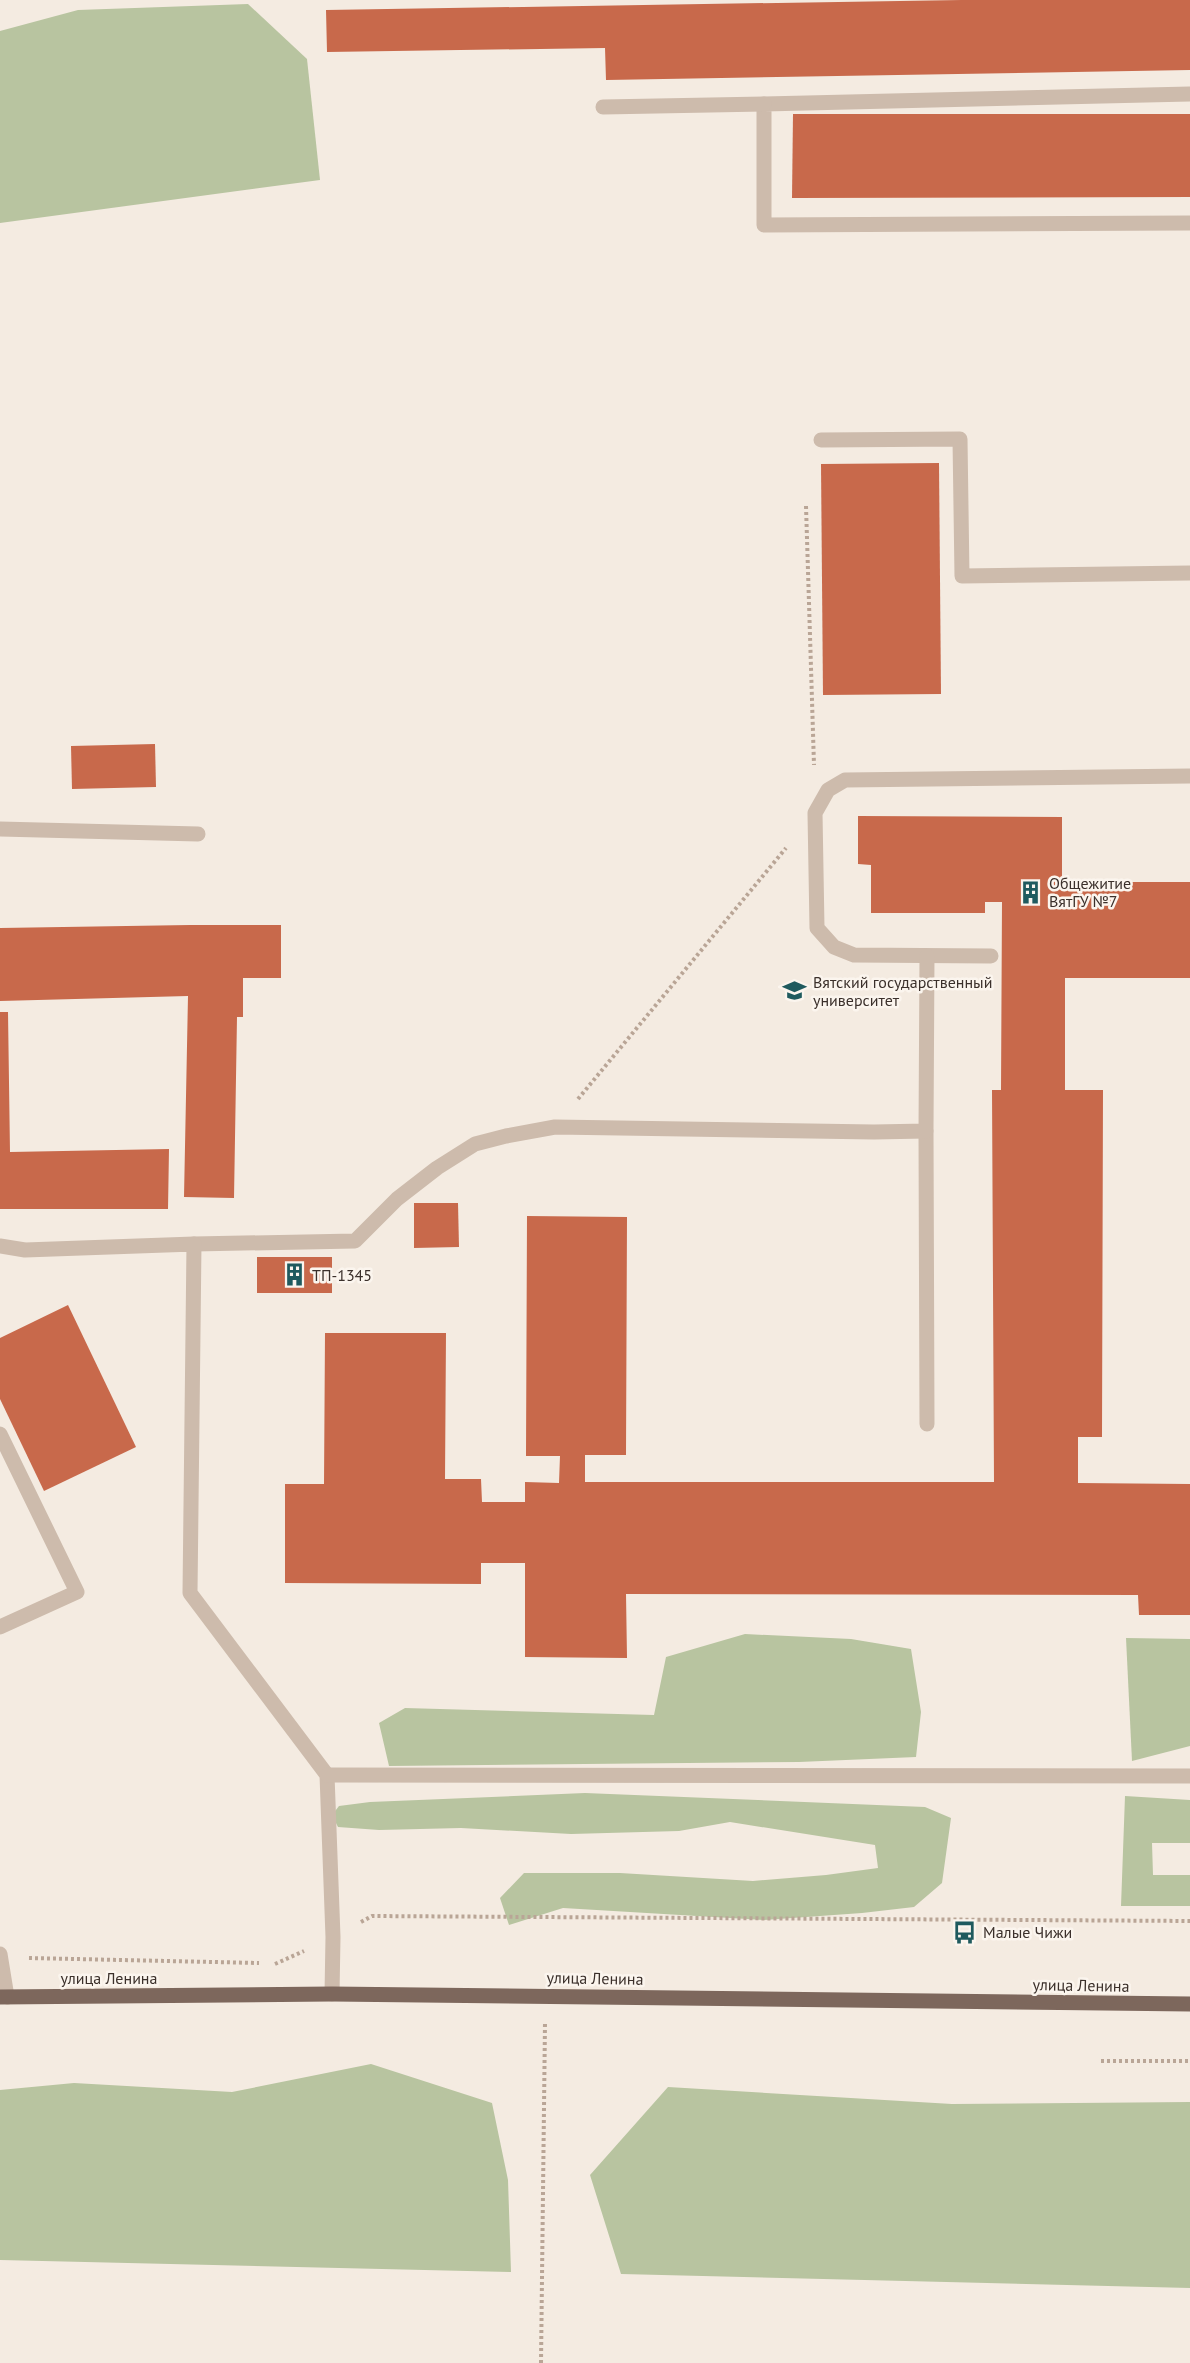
<svg xmlns="http://www.w3.org/2000/svg" width="1190" height="2363" viewBox="0 0 1190 2363" font-family="'PT Sans',sans-serif">
	<style>
		.green { fill: #b8c4a0 }
		.building { fill: #c8694b }
		.lines { fill: none; stroke-linecap: round; stroke-linejoin: round }
		.path { stroke: #b9a596; stroke-width: 4; stroke-dasharray: 3 3; stroke-linecap: butt }
		.minor { stroke: #cdbbac; stroke-width: 15 }
		.major { stroke: #7d675c; stroke-width: 15 }
		.labels { text-anchor: middle; stroke-width: 5; stroke-linejoin: round; paint-order: stroke }
		.poi-label { font-size: 16px; fill: #3b302b; stroke: #fbf5ee; text-anchor: start }
		.street-label { font-size: 16px; fill: #3b302b; stroke: #fbf5ee }
	</style>
	<rect width="100%" height="100%" fill="#f4ebe1"/>
	<g class="green">
		<path d="M248 4 307 59 320 180 0 223V31L78 10Z"/>
		<path d="M745 1634 851 1639 911 1649 921 1712 916 1757 799 1762 389 1766 379 1723 405 1708 654 1715 666 1657Z"/>
		<path d="M1126 1638 1190 1639V1746L1132 1761Z"/>
		<path d="M585 1793 925 1807 951 1818 942 1883 914 1907 862 1913 764 1920 563 1908 509 1925 500 1898 524 1873H620L753 1881 826 1875 878 1868 875 1845 730 1822 679 1831 571 1834 461 1828 379 1830 338 1827 332 1815 339 1806 370 1802Z"/>
		<path d="M1125 1796 1190 1800V1843H1152L1153 1875H1190V1906H1121Z"/>
		<path d="M371 2064 492 2103 508 2180 511 2272 0 2260V2090L74 2083 232 2092Z"/>
		<path d="M668 2087 952 2104 1190 2102V2288L621 2274 590 2175Z"/>
	</g>
	<g class="building">
		<path d="M961 0H1190V70L606 80 605 48 327 52 326 10Z"/>
		<path d="M793 114H1190V197L792 198Z"/>
		<path d="M939 463 941 694 823 695 821 464Z"/>
		<path d="M155 744 156 787 72 789 71 746Z"/>
		<path d="M858 816 1062 817V882H1190V978H1065V1090H1103L1102 1437H1078V1483L1190 1484V1615H1139L1138 1595 626 1594 627 1658 525 1657V1563H481V1584L285 1583V1484H324L325 1333H446L445 1479H481L482 1502H525V1482L559 1483 560 1456H526L527 1216 627 1217 626 1455H585V1482H994L992 1090H1001L1002 902H985V913H871V865L858 864Z"/>
		<path d="M190 925H281V978H243V1017H237L234 1198 184 1197 188 996 0 1001V928Z"/>
		<path d="M0 1012H8L10 1152 169 1149 168 1209H0Z"/>
		<path d="M414 1203H458L459 1247 414 1248Z"/>
		<rect x="257" y="1257" width="75" height="36"/>
		<path d="M68 1305 136 1447 44 1491 0 1399V1338Z"/>
	</g>
	<g class="lines">
		<g class="path">
			<path d="M806 506 814 765"/>
			<path d="M578 1099 786 848"/>
			<path d="M361 1922 372 1916 1190 1921"/>
			<path d="M29 1958 259 1963"/>
			<path d="M275 1964 304 1951"/>
			<path d="M1101 2061H1190"/>
			<path d="M541 2363 545 2023"/>
		</g>
		<g class="minor">
			<path d="M1190 94 764 104V225L1190 223"/>
			<path d="M603 107 764 104"/>
			<path d="M821 440 960 439 962 576 1190 573"/>
			<path d="M0 829 198 834"/>
			<path d="M991 956 854 955 834 947 817 928 815 813 828 790 845 780 1190 776"/>
			<path d="M926 1131 927 1424"/>
			<path d="M194 1244 355 1241 397 1199 437 1168 475 1144 506 1136 555 1127 874 1132 926 1131 927 956"/>
			<path d="M0 1246 25 1250 194 1244 190 1593 327 1775 333 1937 332 1994"/>
			<path d="M0 1434 77 1592 0 1627"/>
			<path d="M327 1775 1190 1776"/>
			<path d="M0 1954 7 1997"/>
		</g>
		<path class="major" d="M0 1997 332 1994 1190 2004"/>
	</g>
	<defs>
		<symbol id="building-bare" viewBox="-9 -9 18 18"><path d="M-4-6H4V6H1V3H-1V6H-4ZM-2.5-4.3h1.7v1.8h-1.7ZM.8-4.3h1.7v1.8H.8ZM-2.5-1h1.7V.8h-1.7ZM.8-1h1.7V.8H.8Z" fill="#1f5a5e" stroke="#fbf5ee" stroke-width="2.5" paint-order="stroke"/></symbol>
		<symbol id="university-bare" viewBox="-9 -9 18 18"><path d="M0-5L7-2L0 1L-7-2ZM-4 1L0 2.5L4 1V4Q0 6-4 4Z" fill="#1f5a5e" stroke="#fbf5ee" stroke-width="2.5" paint-order="stroke"/></symbol>
		<symbol id="bus-bare" viewBox="-9 -9 18 18"><path d="M-5-6H5V4H4V6H2V4H-2V6H-4V4H-5ZM-3.5-4V0h7V-4ZM-3.5 1.2v1.5H-2V1.2ZM2 1.2v1.5H3.5V1.2Z" fill="#1f5a5e" stroke="#fbf5ee" stroke-width="2.5" paint-order="stroke"/></symbol>
	</defs>
	<g fill-rule="evenodd">
		<use href="#building-bare" x="1014" y="876" width="33" height="33"/>
		<use href="#university-bare" x="778" y="974" width="33" height="33"/>
		<use href="#building-bare" x="278" y="1258" width="33" height="33"/>
		<use href="#bus-bare" x="948" y="1916" width="33" height="33"/>
	</g>
	<g class="labels">
		<g class="poi-label">
			<text x="1049" y="889">Общежитие<tspan x="1049" dy="18">ВятГУ №7</tspan></text>
			<text x="813" y="988">Вятский государственный<tspan x="813" dy="18">университет</tspan></text>
			<text x="312" y="1281">ТП-1345</text>
			<text x="983" y="1938">Малые Чижи</text>
		</g>
		<g class="street-label">
			<text x="109" y="1984">улица Ленина</text>
			<text transform="translate(595 1978) rotate(1)" y="6">улица Ленина</text>
			<text transform="translate(1081 1985) rotate(1)" y="6">улица Ленина</text>
		</g>
	</g>
</svg>
